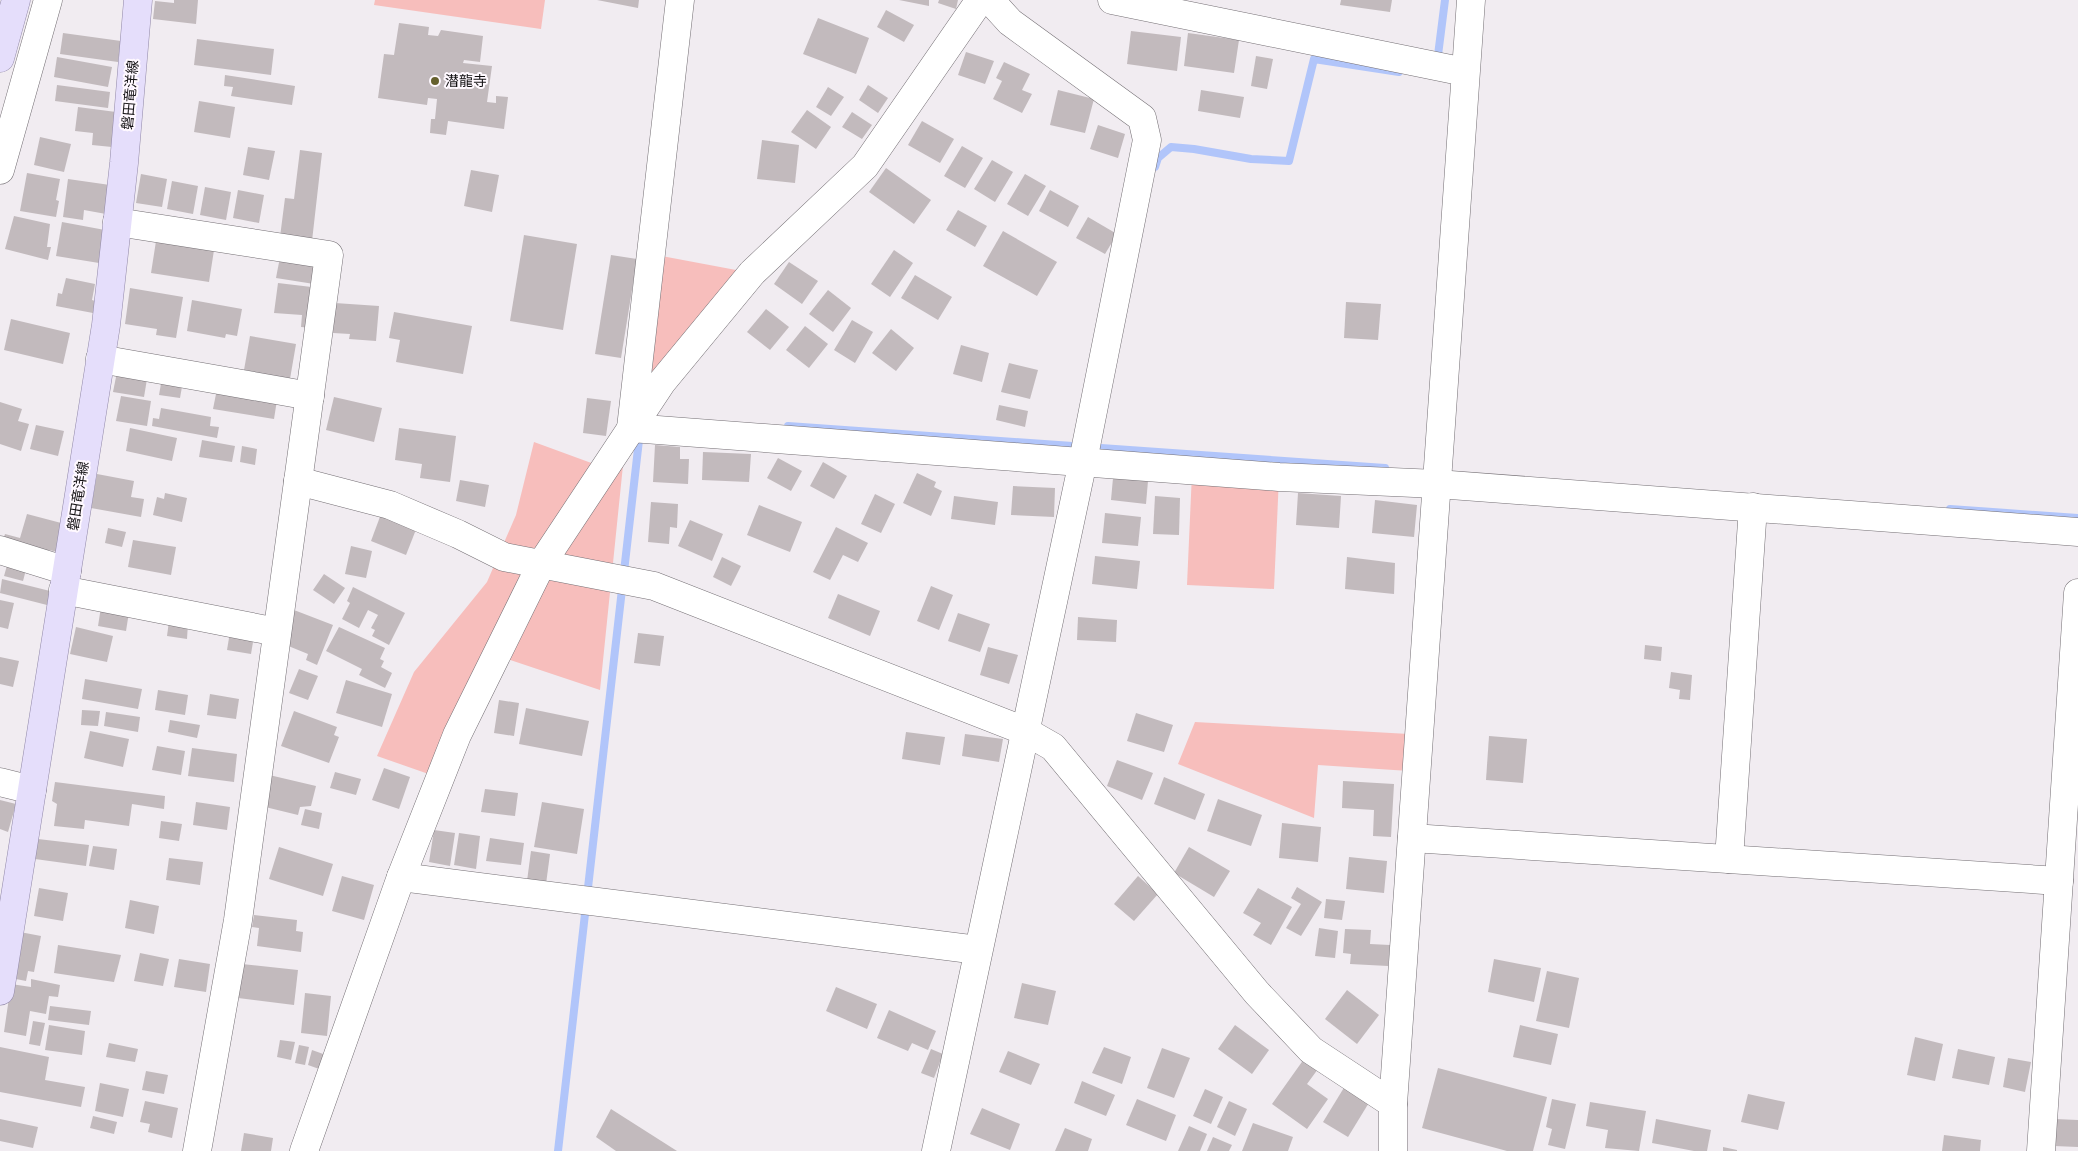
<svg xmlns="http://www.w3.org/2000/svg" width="2078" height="1151" viewBox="0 0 2078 1151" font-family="Raleway,'Noto Sans JP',sans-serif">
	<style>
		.green { fill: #f7bebc }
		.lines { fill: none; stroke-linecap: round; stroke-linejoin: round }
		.stream { stroke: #b1c5fa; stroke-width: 8 }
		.building { fill: #c2babd }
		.minor-casing { stroke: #746f74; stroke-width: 29 }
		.major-casing { stroke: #9087a7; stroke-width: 29 }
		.minor { stroke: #fff; stroke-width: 28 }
		.major { stroke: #e5defb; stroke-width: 28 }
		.poi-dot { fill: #65602d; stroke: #fff9ff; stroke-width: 2 }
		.labels { text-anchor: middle; stroke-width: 4; stroke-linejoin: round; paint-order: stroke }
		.poi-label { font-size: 14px; fill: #110f11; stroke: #fff9ff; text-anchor: start }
		.street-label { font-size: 14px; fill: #110f11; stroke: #fff9ff }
	</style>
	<rect width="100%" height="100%" fill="#f1ecf1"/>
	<g class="green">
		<path d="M375 0H545L541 29 374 5Z"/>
		<path d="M651 254 752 273 633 411Z"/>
		<path d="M626 436 600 690 504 658 440 778 377 756 414 672 487 582 516 515 534 442 605 468Z"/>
		<path d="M1192 473 1279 477 1274 589 1187 585Z"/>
		<path d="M1195 722 1409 734V771L1318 765 1314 818 1178 764Z"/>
	</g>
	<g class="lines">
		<g class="stream">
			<path d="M1437 63 1445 0"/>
			<path d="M1155 167 1158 158 1171 147 1194 149 1251 159 1289 161 1314 59 1399 72"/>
			<path d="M788 426 1385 468"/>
			<path d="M1950 509 2078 518"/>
			<path d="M558 1151 639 440 644 435"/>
		</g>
	</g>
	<g class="building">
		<path d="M174 0H198L196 24 153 19 155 1 174 3Z"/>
		<path d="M597 0H639L638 8Z"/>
		<path d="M899 0H929V6Z"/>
		<path d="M939 0H958L956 9 938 3Z"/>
		<path d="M1341 0H1392L1390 12 1340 5Z"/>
		<path d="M886 10 914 25 904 42 877 27Z"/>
		<path d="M818 18 869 38 856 74 803 54Z"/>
		<path d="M399 23 429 27 428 35 438 36 441 30 483 36 480 62 464 60 463 63 492 66 487 102 496 103V96L508 97 504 129 448 121 446 135 430 133 431 119H435L437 99 428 98 427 105 378 98 384 54 394 55Z"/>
		<path d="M1131 31 1181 37 1177 71 1127 64Z"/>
		<path d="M63 33 121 41 118 62 60 54Z"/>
		<path d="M1188 33 1239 40 1234 73 1184 66Z"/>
		<path d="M197 39 274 49 271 75 194 65Z"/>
		<path d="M966 52 994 61 985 84 958 75Z"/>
		<path d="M1256 56 1273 59 1267 89 1251 86Z"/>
		<path d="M57 57 112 67 108 87 54 77Z"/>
		<path d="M1004 62 1030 74 1022 90 1032 94 1022 113 993 99 1002 81 996 78Z"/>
		<path d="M225 75 295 86 292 105 231 96 233 87 224 86Z"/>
		<path d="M57 85 110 92 108 108 55 101Z"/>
		<path d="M868 85 888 98 878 113 859 100Z"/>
		<path d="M828 87 844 97 831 116 816 107Z"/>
		<path d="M1058 90 1094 99 1085 133 1050 125Z"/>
		<path d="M1201 90 1244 97 1240 118 1198 111Z"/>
		<path d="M199 101 235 107 230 138 194 132Z"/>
		<path d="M78 107 116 112 112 147 92 145 93 133 75 131Z"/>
		<path d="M807 110 831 127 816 149 791 132Z"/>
		<path d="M852 112 872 125 862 139 842 127Z"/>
		<path d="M922 121 954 139 940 163 908 145Z"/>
		<path d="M1098 125 1125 134 1118 158 1090 149Z"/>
		<path d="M40 137 71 144 64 172 34 165Z"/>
		<path d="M762 140 799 145 795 183 757 179Z"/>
		<path d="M962 146 983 158 965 188 944 176Z"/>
		<path d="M248 147 275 151 269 180 243 175Z"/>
		<path d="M300 150 322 153 312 241 280 237 285 198 294 199Z"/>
		<path d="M992 160 1013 172 995 202 974 189Z"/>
		<path d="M886 168 931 200 914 224 869 192Z"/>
		<path d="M471 170 499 175 492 212 464 206Z"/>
		<path d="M27 173 60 179 56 200 59 201 56 217 20 211Z"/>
		<path d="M141 174 167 179 162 207 136 203Z"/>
		<path d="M1025 174 1046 186 1028 216 1007 204Z"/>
		<path d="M68 179 110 185 106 214 84 210 83 220 63 217Z"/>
		<path d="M172 181 198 186 193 214 167 209Z"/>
		<path d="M205 187 231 192 226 220 200 215Z"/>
		<path d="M238 190 264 195 259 223 233 218Z"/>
		<path d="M1050 190 1079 206 1068 227 1039 211Z"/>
		<path d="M958 210 987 226 975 247 946 230Z"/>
		<path d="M14 216 50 224 47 247H51L48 260 5 249Z"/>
		<path d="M1088 217 1117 234 1105 254 1076 238Z"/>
		<path d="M62 222 105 230 99 263 56 256Z"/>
		<path d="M1003 231 1057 262 1037 296 983 266Z"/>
		<path d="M524 235 577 244 563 330 510 321Z"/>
		<path d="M156 241 214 250 209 282 151 273Z"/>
		<path d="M894 250 913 263 890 297 871 284Z"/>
		<path d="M611 255 637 259 621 358 595 354Z"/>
		<path d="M280 257 318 262 314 284 276 278Z"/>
		<path d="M789 262 818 281 802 304 774 284Z"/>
		<path d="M915 275 952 297 938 320 901 298Z"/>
		<path d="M66 278 95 284 92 300 95 301 93 313 56 306 58 293 62 294Z"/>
		<path d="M278 283 320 288 315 328 301 327 302 315 274 313Z"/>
		<path d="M130 288 183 297 176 338 156 335 157 329 125 324Z"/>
		<path d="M828 290 851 308 833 332 809 314Z"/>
		<path d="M192 300 242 309 237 336 226 334 225 338 187 331Z"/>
		<path d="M1346 302 1381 304 1378 340 1344 338Z"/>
		<path d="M335 303 379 306 376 341 349 339 350 334 333 333Z"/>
		<path d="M766 309 789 327 770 350 747 332Z"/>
		<path d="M394 312 472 326 463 374 396 362 400 340 389 338Z"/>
		<path d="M11 319 70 333 63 364 4 350Z"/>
		<path d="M852 320 873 332 855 363 834 350Z"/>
		<path d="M805 326 828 344 809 368 786 350Z"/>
		<path d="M891 329 914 348 896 371 872 353Z"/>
		<path d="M250 336 296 344 290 379 244 370Z"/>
		<path d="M961 345 989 353 982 382 953 374Z"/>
		<path d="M1009 363 1038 370 1030 399 1001 392Z"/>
		<path d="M118 367 148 373 144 397 113 392Z"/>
		<path d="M162 378 183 381 180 398 159 395Z"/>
		<path d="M217 389 277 400 274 419 213 409Z"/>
		<path d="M121 396 151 401 147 426 116 421Z"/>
		<path d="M334 397 382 408 374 442 326 430Z"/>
		<path d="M587 398 611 401 606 436 583 433Z"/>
		<path d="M0 402 22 409 18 421 29 424 21 451 0 444Z"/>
		<path d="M999 405 1028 411 1025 427 996 420Z"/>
		<path d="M161 408 211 417 210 426 219 427 217 438 152 426 153 418 159 419Z"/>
		<path d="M36 425 64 431 58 456 30 449Z"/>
		<path d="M130 428 177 438 172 461 126 451Z"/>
		<path d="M399 428 456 436 450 482 420 478 422 464 395 460Z"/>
		<path d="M202 440 235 446 232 462 199 457Z"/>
		<path d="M655 445 680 447V459H689L688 484 653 482Z"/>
		<path d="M242 446 257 449 255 465 240 462Z"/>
		<path d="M703 452 751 454 749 482 702 480Z"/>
		<path d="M778 458 802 471 791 491 767 478Z"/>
		<path d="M823 462 847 476 834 499 810 486Z"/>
		<path d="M917 473 936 482 934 487 942 491 931 516 903 503Z"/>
		<path d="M97 474 134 481 131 497 144 499 141 517 91 508Z"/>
		<path d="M1113 478 1148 481 1146 504 1111 500Z"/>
		<path d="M460 480 489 485 485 507 456 501Z"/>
		<path d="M1013 486 1055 488 1054 517 1011 515Z"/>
		<path d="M165 493 187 498 182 522 153 515 157 497 164 499Z"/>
		<path d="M1298 493 1341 496 1339 528 1296 525Z"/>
		<path d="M875 494 895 504 881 533 861 524Z"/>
		<path d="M954 496 998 502 995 525 951 519Z"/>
		<path d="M1155 496 1180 498 1179 535 1153 534Z"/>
		<path d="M1375 500 1417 505 1414 537 1372 533Z"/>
		<path d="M651 502 678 504 677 528 670 527 669 544 648 542Z"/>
		<path d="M759 505 802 522 790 552 747 535Z"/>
		<path d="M1105 513 1141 517 1138 546 1102 543Z"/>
		<path d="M27 514 65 524 58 552 49 550 48 556 2 544 5 534 20 538Z"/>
		<path d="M381 514 417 527 406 555 371 541Z"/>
		<path d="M690 520 723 534 712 561 678 546Z"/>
		<path d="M836 527 868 543 858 562 843 555 830 580 813 572Z"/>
		<path d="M108 528 126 532 122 547 105 543Z"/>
		<path d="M133 540 176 547 171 575 128 567Z"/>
		<path d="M351 546 372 551 366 578 345 574Z"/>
		<path d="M1095 556 1140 561 1137 589 1092 584Z"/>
		<path d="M722 557 741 566 731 586 713 577Z"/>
		<path d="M1347 557 1395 563 1394 594 1345 589Z"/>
		<path d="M8 562 27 566 23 581 4 576Z"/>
		<path d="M324 574 345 588 334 604 313 590Z"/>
		<path d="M2 579 50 591 47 605 0 593Z"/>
		<path d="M931 586 953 595 939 630 917 621Z"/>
		<path d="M353 587 405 613 389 645 372 636 375 630 371 628 378 615 368 610 359 628 342 619 350 603 347 601Z"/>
		<path d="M838 594 880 611 870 636 828 618Z"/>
		<path d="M0 600 14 603 8 629 0 627Z"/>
		<path d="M101 607 129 612 126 631 98 626Z"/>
		<path d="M294 610 333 625 317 665 306 660 308 654 281 643Z"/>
		<path d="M958 613 990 624 980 652 948 641Z"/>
		<path d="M1078 617 1117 620 1116 642 1077 640Z"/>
		<path d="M169 621 188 623 187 639 167 636Z"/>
		<path d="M76 627 113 636 107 662 70 654Z"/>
		<path d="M339 627 385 648 380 659 384 661 381 667 392 673 385 688 359 675 362 669 326 651Z"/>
		<path d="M230 632 254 636 251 654 227 650Z"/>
		<path d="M638 633 664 636 660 666 634 663Z"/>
		<path d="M1645 645 1662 647 1661 661 1644 659Z"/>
		<path d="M988 647 1018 655 1009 684 980 675Z"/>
		<path d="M0 657 19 661 13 687 0 684Z"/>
		<path d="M299 669 318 676 308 700 289 693Z"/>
		<path d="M1671 672 1692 675 1690 700 1679 699 1680 690 1669 688Z"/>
		<path d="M85 679 142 689 138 709 82 699Z"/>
		<path d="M346 680 392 694 382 727 336 713Z"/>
		<path d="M158 690 188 695 185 715 155 710Z"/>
		<path d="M210 694 239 699 236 719 207 715Z"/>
		<path d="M499 700 519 703 514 736 494 733Z"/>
		<path d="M526 708 589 721 582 756 519 744Z"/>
		<path d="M82 710 100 711 98 726 81 725Z"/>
		<path d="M294 711 337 727 334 735 339 737 329 763 281 746Z"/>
		<path d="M106 712 140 717 138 732 104 726Z"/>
		<path d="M1136 713 1173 725 1164 752 1127 741Z"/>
		<path d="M170 720 200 725 197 738 168 732Z"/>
		<path d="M90 731 129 739 123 767 84 758Z"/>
		<path d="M906 732 945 737 940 765 902 759Z"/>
		<path d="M965 734 1003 739 999 762 962 756Z"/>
		<path d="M1489 736 1527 739 1523 783 1486 780Z"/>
		<path d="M157 746 185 751 181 775 152 770Z"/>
		<path d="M192 748 237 754 234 782 188 776Z"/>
		<path d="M1117 760 1153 773 1142 800 1107 786Z"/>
		<path d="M384 768 410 777 399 809 372 800Z"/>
		<path d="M335 772 361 779 356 795 330 788Z"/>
		<path d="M265 774 316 786 311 806 300 807 298 815 257 805Z"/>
		<path d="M1164 777 1205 794 1195 820 1154 804Z"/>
		<path d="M1343 781 1394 784 1391 837 1373 836 1374 810 1342 808Z"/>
		<path d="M55 782 165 796 164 809 132 804 129 826 85 820 84 829 54 826 57 804 52 801Z"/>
		<path d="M485 789 518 793 515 816 481 812Z"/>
		<path d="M1218 799 1262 815 1251 846 1207 831Z"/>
		<path d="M0 800 16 804 8 832 0 829Z"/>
		<path d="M196 802 230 807 227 830 193 825Z"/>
		<path d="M542 802 584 809 577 854 534 847Z"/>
		<path d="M305 809 322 813 319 829 301 825Z"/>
		<path d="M161 821 182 824 179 841 159 838Z"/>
		<path d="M1282 823 1321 827 1318 862 1279 858Z"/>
		<path d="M434 830 455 833 450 866 429 862Z"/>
		<path d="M459 833 480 836 476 869 454 865Z"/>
		<path d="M490 838 524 843 521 865 486 861Z"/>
		<path d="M38 839 89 845 86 866 35 859Z"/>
		<path d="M93 846 117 849 114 870 89 866Z"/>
		<path d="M279 847 333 864 323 896 269 879Z"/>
		<path d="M1189 847 1230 871 1214 897 1174 873Z"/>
		<path d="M531 851 550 854 546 884 527 881Z"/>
		<path d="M1349 857 1387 861 1384 893 1346 889Z"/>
		<path d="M169 858 203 862 200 885 166 880Z"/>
		<path d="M342 876 374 885 364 920 332 911Z"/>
		<path d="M1138 876 1158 894 1134 921 1114 904Z"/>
		<path d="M1297 887 1322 902 1301 936 1286 928 1301 904 1291 898Z"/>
		<path d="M39 888 68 893 63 921 34 916Z"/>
		<path d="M1258 888 1292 907 1271 945 1253 935 1261 923 1243 913Z"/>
		<path d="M1326 899 1345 901 1342 920 1324 918Z"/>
		<path d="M130 900 159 906 154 934 125 928Z"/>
		<path d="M254 915 297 920 296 931 303 932 301 952 257 946 259 928 252 927Z"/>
		<path d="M1319 928 1338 931 1335 958 1315 956Z"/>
		<path d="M1345 929 1371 930 1370 944 1390 945 1388 966 1350 964 1351 954 1343 953Z"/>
		<path d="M20 932 41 936 34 972 28 971 26 981 11 978Z"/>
		<path d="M58 945 121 955 114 982 54 973Z"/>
		<path d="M140 953 169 959 163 986 134 981Z"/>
		<path d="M179 959 210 964 206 992 174 987Z"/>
		<path d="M1494 959 1541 968 1534 1002 1488 992Z"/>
		<path d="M242 964 298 970 294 1005 238 998Z"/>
		<path d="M1547 971 1579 978 1569 1028 1536 1021Z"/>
		<path d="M31 979 60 985 58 997 49 996 46 1014 30 1011 26 1036 4 1032 11 984 31 987Z"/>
		<path d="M1022 983 1056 991 1048 1025 1014 1018Z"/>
		<path d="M836 987 877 1004 867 1029 826 1011Z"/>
		<path d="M1347 990 1379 1015 1357 1044 1325 1019Z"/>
		<path d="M305 993 331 996 327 1036 301 1033Z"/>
		<path d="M50 1006 91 1011 89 1025 48 1020Z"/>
		<path d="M889 1010 936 1031 928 1050 912 1043 908 1051 877 1038Z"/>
		<path d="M33 1021 45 1023 40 1046 29 1044Z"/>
		<path d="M49 1025 85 1031 82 1055 45 1050Z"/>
		<path d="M1235 1025 1269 1050 1252 1074 1218 1049Z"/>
		<path d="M1520 1025 1558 1034 1551 1065 1513 1057Z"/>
		<path d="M1915 1037 1943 1044 1935 1081 1907 1075Z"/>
		<path d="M280 1040 295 1042 291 1060 277 1057Z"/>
		<path d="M109 1043 138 1049 135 1062 106 1057Z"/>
		<path d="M299 1045 309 1047 305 1065 295 1063Z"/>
		<path d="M0 1047 49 1057 45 1080 85 1087 81 1107 0 1092Z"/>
		<path d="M1104 1047 1131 1057 1122 1084 1092 1073Z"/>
		<path d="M1162 1048 1190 1058 1174 1098 1147 1088Z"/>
		<path d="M931 1049 943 1054 934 1078 921 1073Z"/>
		<path d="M1958 1049 1995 1057 1989 1085 1952 1078Z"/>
		<path d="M312 1050 326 1055 322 1070 308 1065Z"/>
		<path d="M1008 1051 1040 1064 1031 1085 999 1072Z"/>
		<path d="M2008 1058 2031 1062 2025 1092 2003 1087Z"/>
		<path d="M1304 1059 1318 1069 1307 1084 1328 1099 1307 1129 1272 1104Z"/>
		<path d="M1438 1068 1547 1097 1533 1151H1507L1422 1128Z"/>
		<path d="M146 1071 168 1075 164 1094 142 1090Z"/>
		<path d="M1082 1081 1115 1095 1106 1116 1074 1103Z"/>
		<path d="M100 1083 129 1089 123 1117 95 1111Z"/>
		<path d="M1345 1086 1370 1101 1348 1137 1323 1122Z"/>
		<path d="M1205 1089 1223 1097 1211 1124 1193 1116Z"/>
		<path d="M1748 1094 1785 1102 1778 1130 1741 1122Z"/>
		<path d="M1137 1099 1176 1115 1166 1141 1126 1125Z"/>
		<path d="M1552 1099 1576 1104 1565 1149 1548 1145 1552 1129 1546 1127Z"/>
		<path d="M145 1101 178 1108 172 1138 148 1132 150 1124 140 1122Z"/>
		<path d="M1229 1101 1247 1109 1235 1136 1217 1127Z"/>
		<path d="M1590 1102 1646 1111 1639 1151 1605 1148 1608 1130 1586 1126Z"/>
		<path d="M982 1108 1020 1124 1010 1150 970 1134Z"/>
		<path d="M611 1109 677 1151H616L596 1137Z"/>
		<path d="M93 1116 117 1122 114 1134 90 1128Z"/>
		<path d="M0 1119 38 1127 33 1148 0 1141Z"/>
		<path d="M1656 1119 1711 1130 1707 1151H1694L1652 1143Z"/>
		<path d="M2055 1119 2078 1120V1147L2054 1146Z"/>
		<path d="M1253 1123 1293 1137 1288 1151H1242Z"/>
		<path d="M1189 1126 1207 1134 1200 1151H1178Z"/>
		<path d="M1065 1128 1092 1139 1088 1151H1055Z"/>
		<path d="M244 1133 273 1138 271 1151H241Z"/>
		<path d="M1944 1135 1981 1140 1980 1151H1942Z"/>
		<path d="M1213 1137 1232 1145 1229 1151H1207Z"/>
		<path d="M1723 1147 1737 1150V1151H1723Z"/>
	</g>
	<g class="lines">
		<defs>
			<g id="minor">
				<path d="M680 0 631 428 1279 477 1437 484 2078 532"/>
				<path d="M1112 0 1465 72"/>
				<path d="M0 170 48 0"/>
				<path d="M117 222 329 255 238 920 197 1151"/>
				<path d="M100 359 310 396"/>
				<path d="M298 481 390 505 458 534 504 557 654 586 1025 731 1053 747 1257 993 1311 1050 1393 1104"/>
				<path d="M0 550 67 571"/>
				<path d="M63 590 277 632"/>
				<path d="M0 782 32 790"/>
				<path d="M1412 838 2059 881"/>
				<path d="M1729 859 1753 507"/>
				<path d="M401 877 978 950"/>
				<path d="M304 1151 401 877 457 735 542 563 662 382 752 273 865 166 980 0"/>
				<path d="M936 1151 1083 461 1147 140 1142 118 1010 22 990 0"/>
				<path d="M1393 1151V1104L1471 0"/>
				<path d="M2041 1151 2078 593"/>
			</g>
			<g id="major">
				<path d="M0 58 16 0"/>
				<path d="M0 991 106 325 124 163 138 0"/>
			</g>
		</defs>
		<use href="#minor" class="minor-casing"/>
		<use href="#major" class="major-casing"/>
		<use href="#minor" class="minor"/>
		<use href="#major" class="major"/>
	</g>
	<circle class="poi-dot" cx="435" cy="81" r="5"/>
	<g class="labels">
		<g class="poi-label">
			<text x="445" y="86">潜龍寺</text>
		</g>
		<g class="street-label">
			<text transform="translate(130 95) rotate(-85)" y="5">磐田竜洋線</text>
			<text transform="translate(78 496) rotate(-81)" y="5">磐田竜洋線</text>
		</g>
	</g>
</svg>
